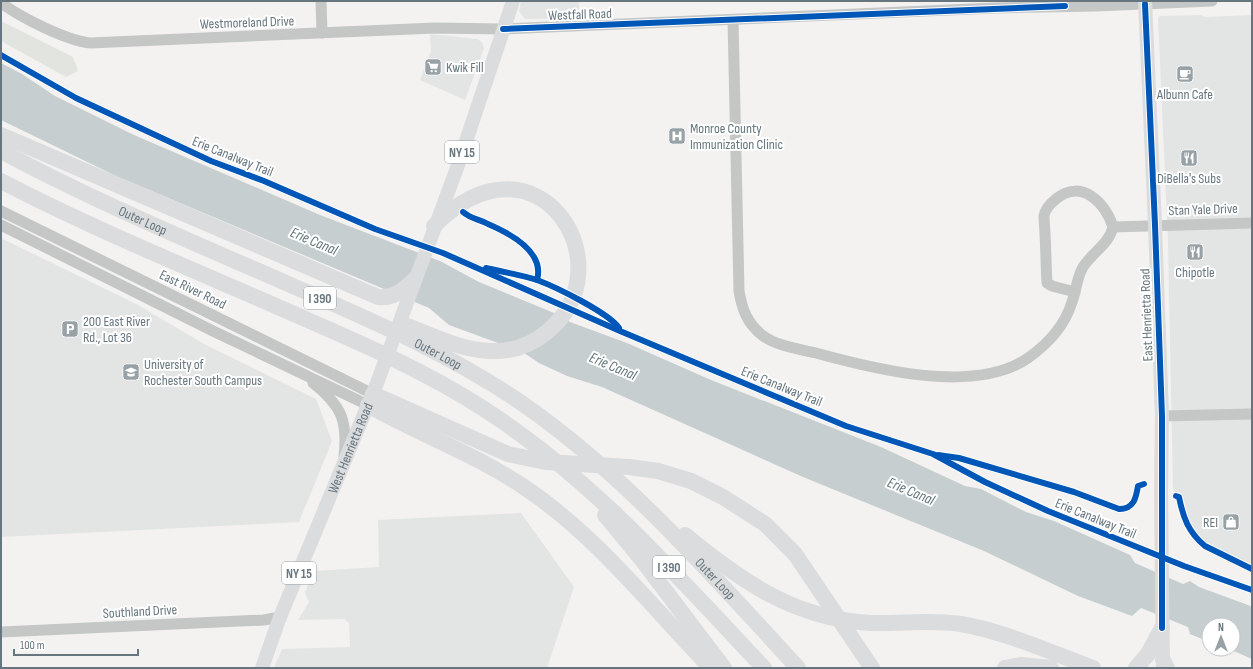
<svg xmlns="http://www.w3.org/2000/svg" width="1253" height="669" viewBox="0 0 1253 669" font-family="'Sofia Sans Condensed',sans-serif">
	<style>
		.built { fill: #e3e4e4 }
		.green { fill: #e1e4df }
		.water { fill: #c6ced0 }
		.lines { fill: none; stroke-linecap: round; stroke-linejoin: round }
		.minor { stroke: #c5c7c7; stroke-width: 11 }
		.major { stroke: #dbdcdd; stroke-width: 14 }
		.highway { stroke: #dbdcdd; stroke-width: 16 }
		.cycleway-casing { stroke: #fff; stroke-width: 8 }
		.cycleway { stroke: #0057b8; stroke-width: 6 }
		.labels { text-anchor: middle; stroke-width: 4; stroke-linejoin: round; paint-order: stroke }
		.shield { fill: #fff; stroke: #949ea5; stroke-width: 1 }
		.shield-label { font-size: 13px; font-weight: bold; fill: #66757e }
		.street-label { font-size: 14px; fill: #66757e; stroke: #fff }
		.poi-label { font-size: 14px; fill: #66757e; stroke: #fff; text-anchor: start }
		.water-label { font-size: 15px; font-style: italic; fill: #62767b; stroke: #fff }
	</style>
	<rect width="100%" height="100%" fill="#f3f2f1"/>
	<g class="built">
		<path d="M521 1H579V18L525 19 519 11Z"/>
		<path d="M1201 15 1205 17 1252 15V567L1206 545 1198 537 1185 516 1179 495 1173 490 1168 242 1158 18 1160 16Z"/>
		<path d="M430 34 477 39 482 42 484 48 465 100 420 80 431 51Z"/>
		<path d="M1 238 136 304 206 345 316 399 332 441 299 522 1 537Z"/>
		<path d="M521 513 574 587 547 668H274L282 649 350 647 349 623 345 619 298 620 309 602 305 593 313 571 379 567 378 520Z"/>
	</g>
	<path class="green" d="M1 21 73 57 78 71 66 77 1 41Z"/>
	<path class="water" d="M1 63 22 74 55 96 134 135 320 215 440 261 479 282 559 315 570 322 627 343 711 380 881 447 965 486 981 489 1026 512 1054 521 1130 555 1135 563 1183 584 1190 581 1199 587 1248 605 1252 607V659L1229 649H1233V625H1209V642L1190 634 1188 627 1141 608 1132 616 1078 596 984 551 803 477 602 387 567 376 539 363 514 346 498 343 449 325 429 308 116 176 1 120Z"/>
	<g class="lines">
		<g class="minor">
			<path d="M321 1 322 33"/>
			<path d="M1 3C22 18 65 40 90 43L435 28 503 29 996 8 1096 6 1212 1"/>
			<path d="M733 20 739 291C742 309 747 323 762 335 776 346 799 349 816 353 874 369 975 395 1028 358 1048 344 1065 325 1072 302 1076 291 1077 277 1083 267 1093 252 1109 244 1113 227"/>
			<path d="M1 211 373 394"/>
			<path d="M1 225 213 331 368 405"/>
			<path d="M1113 227 1252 223"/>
			<path d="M1075 292 1052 286 1047 283C1046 267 1046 251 1045 234 1045 229 1044 222 1044 216 1045 209 1051 203 1056 199 1081 178 1106 203 1113 227"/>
			<path d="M313 383C341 405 348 420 344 456"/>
			<path d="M1162 416 1252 414"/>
			<path d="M1 632 264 620 280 617"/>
		</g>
		<g class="major">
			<path d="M1145 1 1155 225 1162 416 1161 491 1163 668"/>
			<path id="s1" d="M262 668 280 617 377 383 457 168 513 1"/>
		</g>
		<g class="highway">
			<path d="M1 135 378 297C393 299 404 290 414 280"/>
			<path id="s2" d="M1 151C94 201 190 241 286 283 368 319 449 353 523 404 628 477 712 575 798 668"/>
			<path d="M1 181C99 232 202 273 303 318 365 345 427 372 484 409 593 479 676 575 764 668"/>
			<path d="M402 324C430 334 461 351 491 351 512 352 531 345 547 332 629 265 536 122 434 226"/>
			<path d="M373 394 508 454 546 462 629 467 658 471 691 481 723 497 765 524 795 554 872 668"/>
			<path d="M368 405C419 434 475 454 524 487 596 535 651 606 711 668"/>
			<path d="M605 515 642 560 724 668"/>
			<path d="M685 535C741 581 795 619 870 623 901 624 930 619 961 624 1006 632 1050 652 1093 668"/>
			<path d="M1163 660 1167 668"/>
			<path d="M1005 668 1022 665 1051 668"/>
			<path d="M1136 668 1148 654 1162 628"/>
		</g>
		<defs>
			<g id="cycleway">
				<path d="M1145 4 1155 225 1162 416V628"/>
				<path d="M503 29 1065 6"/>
				<path d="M1 55 76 98 211 161 264 181 375 229 443 253 620 331 846 426 933 454 985 482 1048 511 1184 566 1252 590"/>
				<path d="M463 212C471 219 479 219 488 224 509 233 545 252 537 280"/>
				<path d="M486 268C503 272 521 275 537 280 556 287 609 313 619 328"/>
				<path d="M938 455 959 458 1074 492 1119 509C1134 509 1136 498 1138 486L1144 484"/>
				<path d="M1176 496 1179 497C1183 517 1188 532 1205 546L1252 569"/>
			</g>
		</defs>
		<use href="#cycleway" class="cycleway-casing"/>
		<use href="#cycleway" class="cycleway"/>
	</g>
	<defs>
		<symbol id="supermarket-square" viewBox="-11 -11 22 22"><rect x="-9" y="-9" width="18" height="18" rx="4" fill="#97a1a6" stroke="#fff"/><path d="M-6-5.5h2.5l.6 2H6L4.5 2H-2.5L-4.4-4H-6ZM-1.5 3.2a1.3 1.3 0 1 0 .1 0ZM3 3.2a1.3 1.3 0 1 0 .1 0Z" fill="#fff"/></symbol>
		<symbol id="cafe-square" viewBox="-11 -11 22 22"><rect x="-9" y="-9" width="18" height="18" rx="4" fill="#97a1a6" stroke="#fff"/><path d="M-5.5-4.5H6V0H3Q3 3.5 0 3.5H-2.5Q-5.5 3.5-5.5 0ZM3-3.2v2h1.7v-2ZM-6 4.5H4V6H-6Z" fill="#fff"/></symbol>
		<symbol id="hospital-square" viewBox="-11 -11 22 22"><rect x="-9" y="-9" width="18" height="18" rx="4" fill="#97a1a6" stroke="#fff"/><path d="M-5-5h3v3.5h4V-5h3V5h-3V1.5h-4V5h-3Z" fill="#fff"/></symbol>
		<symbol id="restaurant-square" viewBox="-11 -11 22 22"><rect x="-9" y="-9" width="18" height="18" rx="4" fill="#97a1a6" stroke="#fff"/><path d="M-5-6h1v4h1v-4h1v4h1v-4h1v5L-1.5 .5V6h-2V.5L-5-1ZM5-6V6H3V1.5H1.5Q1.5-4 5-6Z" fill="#fff"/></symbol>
		<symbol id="parking-square" viewBox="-11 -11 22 22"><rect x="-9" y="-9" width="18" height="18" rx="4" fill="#97a1a6" stroke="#fff"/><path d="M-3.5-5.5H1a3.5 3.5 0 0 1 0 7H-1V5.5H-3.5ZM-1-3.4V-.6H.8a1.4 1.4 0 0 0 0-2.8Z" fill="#fff"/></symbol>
		<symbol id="university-square" viewBox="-11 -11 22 22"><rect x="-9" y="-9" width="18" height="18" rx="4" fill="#97a1a6" stroke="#fff"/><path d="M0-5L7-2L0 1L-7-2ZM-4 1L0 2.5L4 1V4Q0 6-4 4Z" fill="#fff"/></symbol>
		<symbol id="shop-square" viewBox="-11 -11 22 22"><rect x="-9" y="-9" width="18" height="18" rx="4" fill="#97a1a6" stroke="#fff"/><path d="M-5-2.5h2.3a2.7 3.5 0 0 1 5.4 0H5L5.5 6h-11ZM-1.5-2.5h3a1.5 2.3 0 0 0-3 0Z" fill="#fff"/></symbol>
	</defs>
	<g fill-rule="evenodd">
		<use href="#supermarket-square" x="423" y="57" width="20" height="20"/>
		<use href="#cafe-square" x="1175" y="64" width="20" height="20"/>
		<use href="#hospital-square" x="667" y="126" width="20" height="20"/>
		<use href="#restaurant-square" x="1179" y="148" width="20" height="20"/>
		<use href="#restaurant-square" x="1185" y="242" width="20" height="20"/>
		<use href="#parking-square" x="60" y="319" width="20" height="20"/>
		<use href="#university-square" x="121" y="362" width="20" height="20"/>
		<use href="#shop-square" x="1221" y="512" width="20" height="20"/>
	</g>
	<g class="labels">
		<g class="shield">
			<rect x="445" y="141" width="34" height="22" rx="3"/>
			<rect x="304" y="287" width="32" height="22" rx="3"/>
			<rect x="653" y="556" width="32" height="22" rx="3"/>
			<rect x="282" y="562" width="34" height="22" rx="3"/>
		</g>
		<g class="shield-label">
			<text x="462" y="157">NY 15</text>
			<text x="320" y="303">I 390</text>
			<text x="669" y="572">I 390</text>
			<text x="299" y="578">NY 15</text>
		</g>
		<g class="street-label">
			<text transform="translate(580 14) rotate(-2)" y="5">Westfall Road</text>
			<text transform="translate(247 22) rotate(-2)" y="5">Westmoreland Drive</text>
			<text transform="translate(233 156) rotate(22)" y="5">Erie Canalway Trail</text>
			<text transform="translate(1203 209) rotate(-2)" y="5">Stan Yale Drive</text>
			<text dy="5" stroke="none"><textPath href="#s2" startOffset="158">Outer Loop</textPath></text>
			<text transform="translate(193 289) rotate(26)" y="5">East River Road</text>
			<text transform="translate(1146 315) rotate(-92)" y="5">East Henrietta Road</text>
			<text dy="5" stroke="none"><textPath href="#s2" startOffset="482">Outer Loop</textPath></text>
			<text transform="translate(782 386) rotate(22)" y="5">Erie Canalway Trail</text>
			<text dy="5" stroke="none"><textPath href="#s1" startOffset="237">West Henrietta Road</textPath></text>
			<text transform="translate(1096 518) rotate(22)" y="5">Erie Canalway Trail</text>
			<text dy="5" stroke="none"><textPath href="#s2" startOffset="841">Outer Loop</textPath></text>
			<text transform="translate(140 611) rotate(-3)" y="5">Southland Drive</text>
		</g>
		<g class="poi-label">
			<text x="446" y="72">Kwik Fill</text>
			<text x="1185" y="99" text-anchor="middle">Albunn Cafe</text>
			<text x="690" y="133">Monroe County<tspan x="690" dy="16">Immunization Clinic</tspan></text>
			<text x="1189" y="183" text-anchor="middle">DiBella's Subs</text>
			<text x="1195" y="277" text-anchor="middle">Chipotle</text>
			<text x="83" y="326">200 East River<tspan x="83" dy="16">Rd., Lot 36</tspan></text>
			<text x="144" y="369">University of<tspan x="144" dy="16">Rochester South Campus</tspan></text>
			<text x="1218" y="527" text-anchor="end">REI</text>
		</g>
		<g class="water-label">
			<text transform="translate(314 241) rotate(23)" y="5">Erie Canal</text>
			<text transform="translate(613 366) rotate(23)" y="5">Erie Canal</text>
			<text transform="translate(911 491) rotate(23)" y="5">Erie Canal</text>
		</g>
	</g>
	<rect width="1253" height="669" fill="none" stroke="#66757e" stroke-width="4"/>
	<g transform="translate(1221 637)"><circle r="19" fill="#ffffff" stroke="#c2c8cb"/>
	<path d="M0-3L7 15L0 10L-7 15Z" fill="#97a1a6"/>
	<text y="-6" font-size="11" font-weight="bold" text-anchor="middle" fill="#66757e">N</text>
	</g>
	<path d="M14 649v6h124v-6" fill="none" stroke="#66757e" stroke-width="2"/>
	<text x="20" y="649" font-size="12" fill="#66757e" stroke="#ffffff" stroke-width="3" paint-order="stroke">100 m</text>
</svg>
